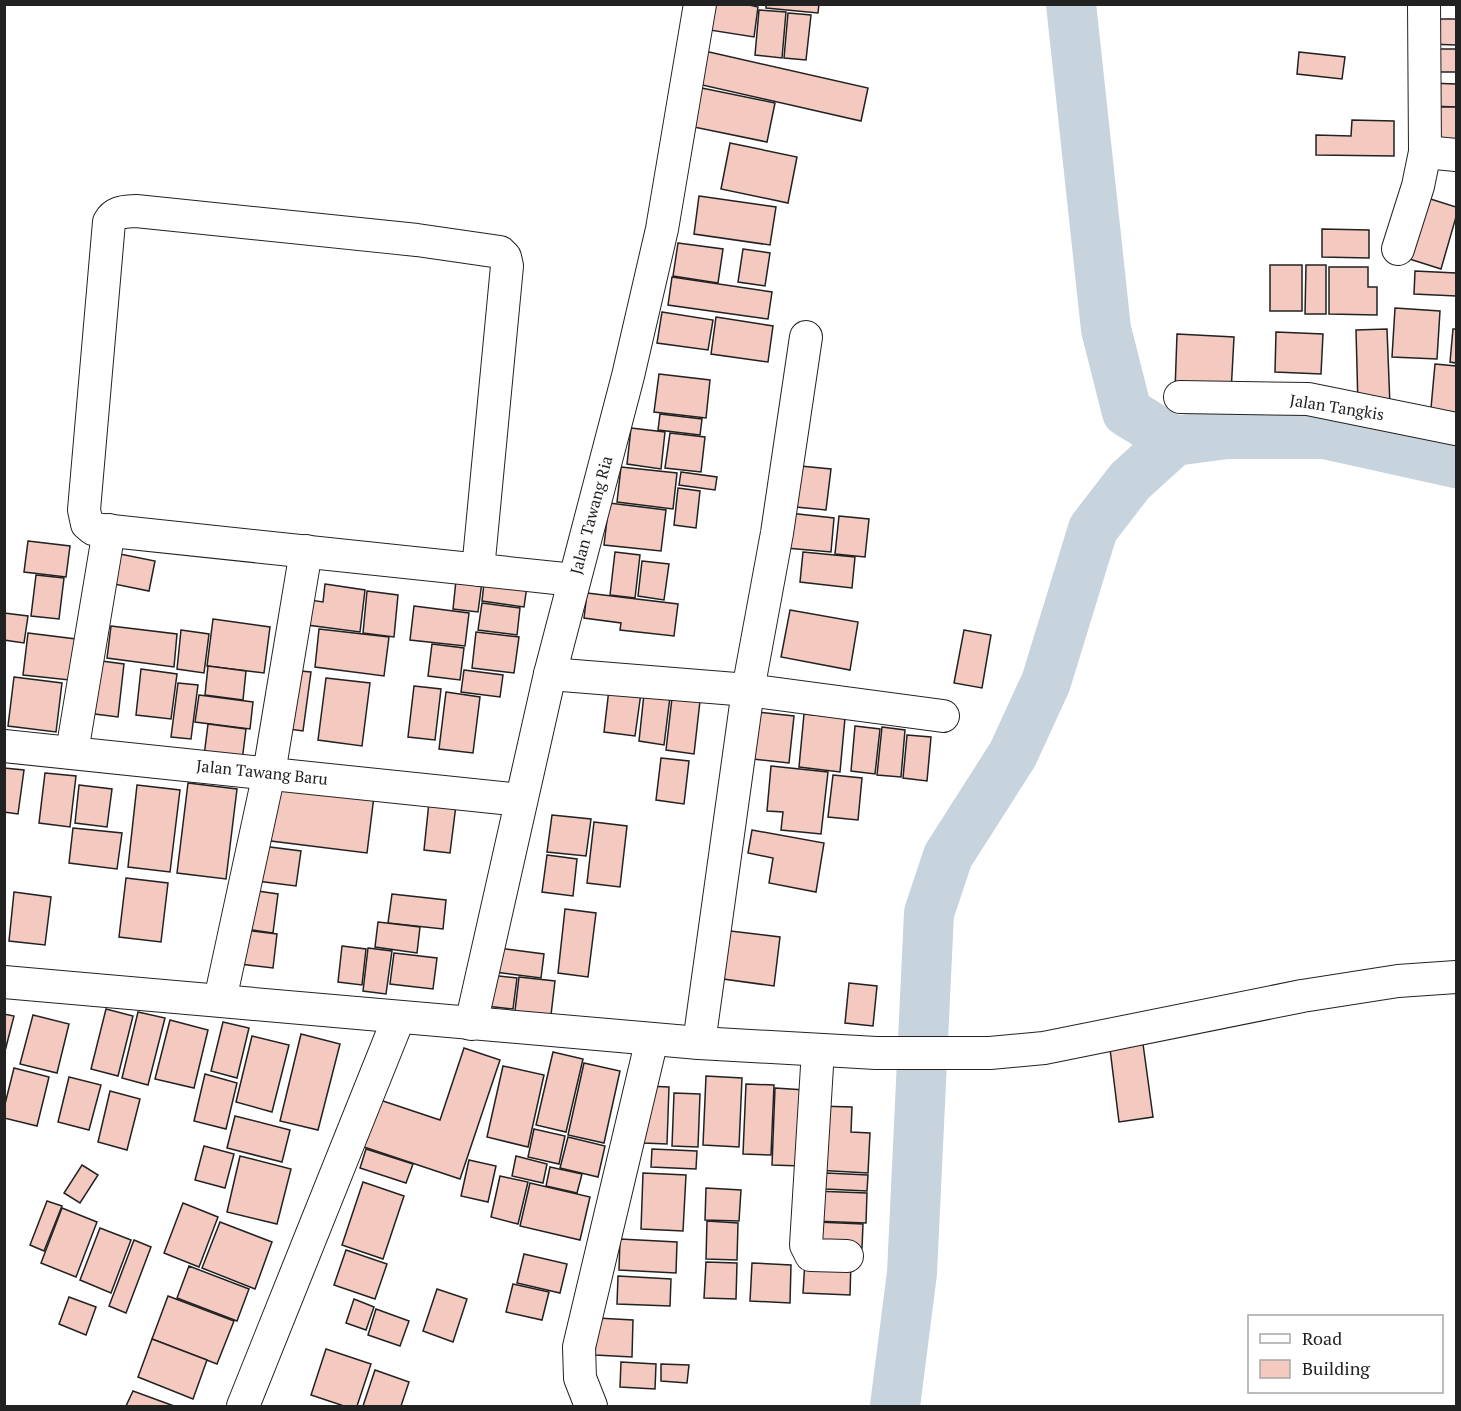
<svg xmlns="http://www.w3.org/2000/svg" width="1461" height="1411" viewBox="0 0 1461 1411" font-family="'PT Serif',serif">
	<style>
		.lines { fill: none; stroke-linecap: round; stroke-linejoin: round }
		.river { stroke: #c7d3dd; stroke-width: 50 }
		.building { fill: #f3c9c0; stroke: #222; stroke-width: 1.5 }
		.minor-casing { stroke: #222; stroke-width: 34 }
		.minor { stroke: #fff; stroke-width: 32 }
		.labels { text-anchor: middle; stroke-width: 4.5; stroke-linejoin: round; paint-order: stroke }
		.street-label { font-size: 16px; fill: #222; stroke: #fff }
	</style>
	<rect width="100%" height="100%" fill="#fff"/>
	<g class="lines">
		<g class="river">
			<path d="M1071 4 1106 329 1127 412 1174 441"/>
			<path d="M895 1406 912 1273 929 913 948 856 1013 754 1046 682 1093 529 1130 481 1174 441 1227 434H1325L1456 463"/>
		</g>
	</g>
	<g class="building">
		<path d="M707 4H745L758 7 754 37 703 29Z"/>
		<path d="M766 4H819L818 13 766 8Z"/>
		<path d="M759 10 786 12 782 58 755 55Z"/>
		<path d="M788 13 811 15 806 60 784 58Z"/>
		<path d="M1429 19H1456V45L1428 44Z"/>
		<path d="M696 49 868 88 861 121 689 82Z"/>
		<rect x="1436" y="49" width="20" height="23"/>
		<path d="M1299 52 1345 57 1342 79 1297 74Z"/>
		<path d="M1429 83 1456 84V107L1429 106Z"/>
		<path d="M692 86 775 103 767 142 684 125Z"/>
		<path d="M1433 107H1456V148L1433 147Z"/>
		<path d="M1352 120 1394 121V156L1316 155V135L1351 136Z"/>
		<path d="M730 143 797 157 788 203 721 189Z"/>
		<path d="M1418 195 1456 207V217L1441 269 1400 256Z"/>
		<path d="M699 196 776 207 770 245 694 234Z"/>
		<path d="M1322 229 1369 230V258L1322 257Z"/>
		<path d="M678 243 723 249 718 283 673 276Z"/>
		<path d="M743 249 770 253 765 286 738 282Z"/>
		<rect x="1270" y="265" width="32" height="46"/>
		<path d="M1306 265H1326V314H1305Z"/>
		<path d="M1329 267H1368V287H1377V315L1329 314Z"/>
		<path d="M1415 271 1456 273V296L1414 294Z"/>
		<path d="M672 277 772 292 768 319 668 305Z"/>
		<path d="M1395 308 1440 311 1437 359 1392 357Z"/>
		<path d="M662 312 713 320 708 350 657 343Z"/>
		<path d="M716 317 773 326 768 362 711 354Z"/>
		<path d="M1387 329 1390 406H1358L1356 330Z"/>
		<path d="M1453 329H1456V363L1450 362Z"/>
		<path d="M1276 332 1323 334 1321 374 1275 372Z"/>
		<path d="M1177 334 1234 337 1231 393 1175 391Z"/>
		<path d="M1435 364 1456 366V422L1430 419Z"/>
		<path d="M659 374 710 380 706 418 654 412Z"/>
		<path d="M660 414 702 419 700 435 658 430Z"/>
		<path d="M631 428 665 432 661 469 627 464Z"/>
		<path d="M670 433 705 437 701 472 665 468Z"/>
		<path d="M790 465 831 469 826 510 786 506Z"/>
		<path d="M621 467 677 473 673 509 617 502Z"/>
		<path d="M681 472 717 477 715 490 679 485Z"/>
		<path d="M678 488 700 491 696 528 674 525Z"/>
		<path d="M609 503 666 510 661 551 604 545Z"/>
		<path d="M789 513 834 518 831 552 786 548Z"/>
		<path d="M839 516 869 519 865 557 835 554Z"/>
		<path d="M28 541 70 546 66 577 24 572Z"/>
		<path d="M615 552 640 555 635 598 610 595Z"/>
		<path d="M803 552 855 557 852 588 800 582Z"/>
		<path d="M115 553 155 561 149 591 109 583Z"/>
		<path d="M642 561 669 564 664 600 638 596Z"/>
		<path d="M457 571 483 574 478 612 453 609Z"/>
		<path d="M485 574 528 579 524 607 482 601Z"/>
		<path d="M36 575 64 578 59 619 31 616Z"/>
		<path d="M325 584 365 590 360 632 307 625 310 600 323 602Z"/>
		<path d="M367 591 398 595 394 637 363 633Z"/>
		<path d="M587 593 678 604 674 636 620 630 621 623 584 618Z"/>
		<path d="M482 603 520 608 517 635 478 630Z"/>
		<path d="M414 606 469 613 465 646 410 640Z"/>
		<path d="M790 610 858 622 850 670 781 657Z"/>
		<path d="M4 613 28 616 24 643 4 640Z"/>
		<path d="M213 619 270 627 264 673 207 666Z"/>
		<path d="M111 626 177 634 174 667 107 658Z"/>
		<path d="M319 629 389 637 384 676 315 667Z"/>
		<path d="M181 630 209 634 204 673 177 669Z"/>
		<path d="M964 630 991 635 982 688 954 683Z"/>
		<path d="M476 632 519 637 514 673 472 668Z"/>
		<path d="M28 633 84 640 79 681 23 675Z"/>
		<path d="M432 644 464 648 460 680 428 676Z"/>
		<path d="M94 660 124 664 118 717 87 713Z"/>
		<path d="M208 666 246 671 243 700 205 695Z"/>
		<path d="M141 669 177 674 171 719 136 715Z"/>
		<path d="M289 670 311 672 303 731 282 728Z"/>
		<path d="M464 670 503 675 500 697 461 692Z"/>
		<path d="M14 677 62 683 56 732 8 726Z"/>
		<path d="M326 678 370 683 362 746 318 740Z"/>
		<path d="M178 683 198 685 191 739 171 737Z"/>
		<path d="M414 686 441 689 435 740 408 737Z"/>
		<path d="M609 689 641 693 635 736 604 732Z"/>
		<path d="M446 692 480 697 473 753 439 749Z"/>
		<path d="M644 694 670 697 664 745 639 741Z"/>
		<path d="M199 695 253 702 250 729 195 722Z"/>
		<path d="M672 698 700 701 694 754 666 750Z"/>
		<path d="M757 712 794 716 789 763 753 759Z"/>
		<path d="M804 714 845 718 840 772 799 767Z"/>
		<path d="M208 724 246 729 242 761 204 756Z"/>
		<path d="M855 726 880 729 875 774 851 771Z"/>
		<path d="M882 727 905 730 901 777 877 775Z"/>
		<path d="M907 735 931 737 927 781 903 778Z"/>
		<path d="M661 758 689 761 684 804 656 800Z"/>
		<path d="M771 766 828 772 821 834 781 830 783 812 767 811Z"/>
		<path d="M4 768 24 770 18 814 4 812Z"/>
		<path d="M45 773 76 776 70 827 39 823Z"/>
		<path d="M833 775 862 778 858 820 828 817Z"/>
		<path d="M188 783 237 789 226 879 177 873Z"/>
		<path d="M270 784 374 796 367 853 263 840Z"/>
		<path d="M79 785 112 789 107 827 75 823Z"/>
		<path d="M137 785 180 790 170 872 128 867Z"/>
		<path d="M429 802 456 805 450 853 424 850Z"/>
		<path d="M552 815 591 819 586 856 547 852Z"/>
		<path d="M594 822 627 826 620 887 587 883Z"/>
		<path d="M73 828 122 833 117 869 69 863Z"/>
		<path d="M752 830 824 843 816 892 769 883 773 858 748 853Z"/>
		<path d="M262 846 301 851 296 886 257 881Z"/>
		<path d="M547 855 577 859 573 896 542 892Z"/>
		<path d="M126 878 168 883 161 942 119 937Z"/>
		<path d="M251 890 278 894 273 933 246 929Z"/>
		<path d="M14 892 51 897 45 945 9 941Z"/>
		<path d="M392 894 446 900 443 929 388 923Z"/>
		<path d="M565 909 596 913 588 977 558 973Z"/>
		<path d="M378 922 420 927 417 953 375 947Z"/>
		<path d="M244 930 277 934 273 968 240 964Z"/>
		<path d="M722 930 780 937 774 986 716 978Z"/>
		<path d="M342 946 366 949 362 985 338 982Z"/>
		<path d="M368 948 392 951 386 994 363 991Z"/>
		<path d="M498 948 544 954 541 978 495 972Z"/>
		<path d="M394 953 437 958 433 989 390 984Z"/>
		<path d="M490 975 517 978 513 1009 486 1006Z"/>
		<path d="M519 977 555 981 551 1015 515 1011Z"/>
		<path d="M849 983 877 986 873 1026 845 1023Z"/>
		<path d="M106 1009 133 1016 118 1076 91 1069Z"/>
		<path d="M138 1012 165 1018 148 1085 122 1078Z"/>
		<path d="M4 1014 14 1016 4 1055Z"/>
		<path d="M33 1015 69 1024 57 1073 20 1064Z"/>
		<path d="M170 1020 208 1030 194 1088 155 1079Z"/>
		<path d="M223 1022 249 1028 237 1078 211 1071Z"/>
		<path d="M301 1034 340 1044 318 1130 280 1121Z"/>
		<path d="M252 1036 289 1045 272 1112 236 1102Z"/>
		<path d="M1143 1044 1153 1117 1119 1122 1110 1049Z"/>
		<path d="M464 1048 500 1060 460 1179 361 1146 377 1099 440 1120Z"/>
		<path d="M553 1052 583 1059 566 1132 536 1125Z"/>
		<path d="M584 1063 620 1071 604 1143 568 1135Z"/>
		<path d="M503 1066 544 1075 528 1147 487 1137Z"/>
		<path d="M14 1068 49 1077 37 1126 4 1118V1108Z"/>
		<path d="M205 1074 237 1083 226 1129 194 1121Z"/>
		<path d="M706 1076 742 1078 739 1147 703 1145Z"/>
		<path d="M69 1077 101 1085 89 1130 58 1122Z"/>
		<path d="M746 1084 774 1085 771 1155 743 1154Z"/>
		<path d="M646 1086 669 1087 667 1144 643 1143Z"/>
		<path d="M775 1088 805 1090 801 1166 772 1165Z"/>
		<path d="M110 1091 140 1099 127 1150 98 1142Z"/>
		<path d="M674 1093 700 1094 698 1147 672 1146Z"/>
		<path d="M817 1106 852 1107 851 1132 870 1133 868 1173 815 1170Z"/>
		<path d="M235 1116 290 1130 282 1162 227 1148Z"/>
		<path d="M534 1129 565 1136 559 1164 528 1157Z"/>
		<path d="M568 1137 605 1146 598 1177 560 1168Z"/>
		<path d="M204 1146 234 1154 225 1188 195 1180Z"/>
		<path d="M366 1149 413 1164 406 1183 360 1168Z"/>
		<path d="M652 1149 697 1151 696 1169 651 1167Z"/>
		<path d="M240 1156 291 1169 277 1224 227 1212Z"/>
		<path d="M516 1156 547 1164 543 1183 512 1176Z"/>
		<path d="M469 1160 496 1166 488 1202 461 1196Z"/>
		<path d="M82 1165 98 1175 80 1203 64 1193Z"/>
		<path d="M550 1167 582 1174 577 1193 546 1186Z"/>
		<path d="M643 1173 686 1175 683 1231 641 1229Z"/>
		<path d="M826 1173 868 1175 867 1191 825 1189Z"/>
		<path d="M500 1176 528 1182 518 1224 491 1217Z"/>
		<path d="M363 1182 404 1196 383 1259 342 1245Z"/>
		<path d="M530 1183 590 1197 580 1240 520 1226Z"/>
		<path d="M706 1188 741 1190 739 1221 705 1220Z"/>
		<path d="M814 1191 867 1193 866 1223 813 1221Z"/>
		<path d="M47 1201 62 1206 44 1251 30 1245Z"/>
		<path d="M183 1203 218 1217 199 1267 164 1253Z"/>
		<path d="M62 1208 97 1222 76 1277 41 1263Z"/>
		<path d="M707 1221 738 1223 737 1260 706 1259Z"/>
		<path d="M220 1222 272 1242 255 1289 202 1268Z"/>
		<path d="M817 1222 863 1224 862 1248 816 1246Z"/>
		<path d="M100 1228 131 1240 111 1293 80 1280Z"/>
		<path d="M620 1239 677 1242 676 1273 619 1270Z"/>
		<path d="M134 1240 151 1247 126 1313 109 1306Z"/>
		<path d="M346 1250 387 1264 375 1299 334 1285Z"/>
		<path d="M524 1254 567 1264 560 1293 517 1283Z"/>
		<path d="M805 1260 851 1262 850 1295 803 1293Z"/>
		<path d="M706 1262 737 1263 736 1299 704 1298Z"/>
		<path d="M752 1263 791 1265 790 1303 750 1301Z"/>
		<path d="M189 1266 249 1289 237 1321 177 1298Z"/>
		<path d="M618 1276 671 1279 670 1306 617 1304Z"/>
		<path d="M513 1284 549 1292 542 1320 506 1312Z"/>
		<path d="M437 1289 467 1299 453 1342 423 1331Z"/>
		<path d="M168 1296 234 1321 217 1364 152 1339Z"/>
		<path d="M69 1297 96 1307 86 1335 59 1324Z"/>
		<path d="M354 1299 374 1307 366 1330 346 1323Z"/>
		<path d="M376 1309 409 1321 400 1346 368 1335Z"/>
		<path d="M597 1318 633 1320 632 1357 595 1355Z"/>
		<path d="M152 1339 207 1360 193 1399 138 1377Z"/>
		<path d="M326 1349 371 1364 357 1406H344L311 1395Z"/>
		<path d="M621 1362 656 1364 655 1389 620 1387Z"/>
		<path d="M661 1364 689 1365 687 1383 661 1381Z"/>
		<path d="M375 1370 409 1382 401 1406H363Z"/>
		<path d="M133 1391 174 1406H126Z"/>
	</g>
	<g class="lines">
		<defs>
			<g id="minor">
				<path d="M1425 152 1456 155"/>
				<path d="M1398 249 1418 186 1425 152 1424 4"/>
				<path d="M1180 397 1308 399 1456 429"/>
				<path d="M478 570 507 266 505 257 500 252 417 240 136 211C125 212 115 211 109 222L84 510 87 524 93 529 574 580"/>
				<path d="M550 674 748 690 943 716"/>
				<path d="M4 746 520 800"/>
				<path d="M72 752 109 530"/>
				<path d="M4 982 699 1043 876 1053H990L1044 1048 1302 996 1398 981 1456 977"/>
				<path d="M220 1000 269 773 306 551"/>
				<path d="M471 1024 550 674 628 376 662 229 700 4"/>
				<path d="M699 1043 748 690 777 533 806 337"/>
				<path d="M818 1050 806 1245 811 1255 847 1256"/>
				<path d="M243 1406 399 1017"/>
				<path d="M591 1406 580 1378 579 1347 652 1039"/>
			</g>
		</defs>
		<use href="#minor" class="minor-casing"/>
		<use href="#minor" class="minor"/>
	</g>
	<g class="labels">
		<g class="street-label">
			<text transform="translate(1337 407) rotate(9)" y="6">Jalan Tangkis</text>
			<text transform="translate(591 515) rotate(-75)" y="6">Jalan Tawang Ria</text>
			<text transform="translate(262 772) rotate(6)" y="6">Jalan Tawang Baru</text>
		</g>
	</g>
	<rect width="1461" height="1411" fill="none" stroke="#222222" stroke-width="12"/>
	<rect x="1248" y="1315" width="195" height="78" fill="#ffffff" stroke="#a7a7a7" stroke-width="1.5"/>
	<rect x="1260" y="1334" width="30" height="9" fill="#ffffff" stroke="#a7a7a7" stroke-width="1.5"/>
	<text x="1302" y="1345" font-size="18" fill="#222222">Road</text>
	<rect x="1260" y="1360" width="30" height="18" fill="#f3c9c0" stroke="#a7a7a7" stroke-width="1.5"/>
	<text x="1302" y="1375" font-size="18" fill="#222222">Building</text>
</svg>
